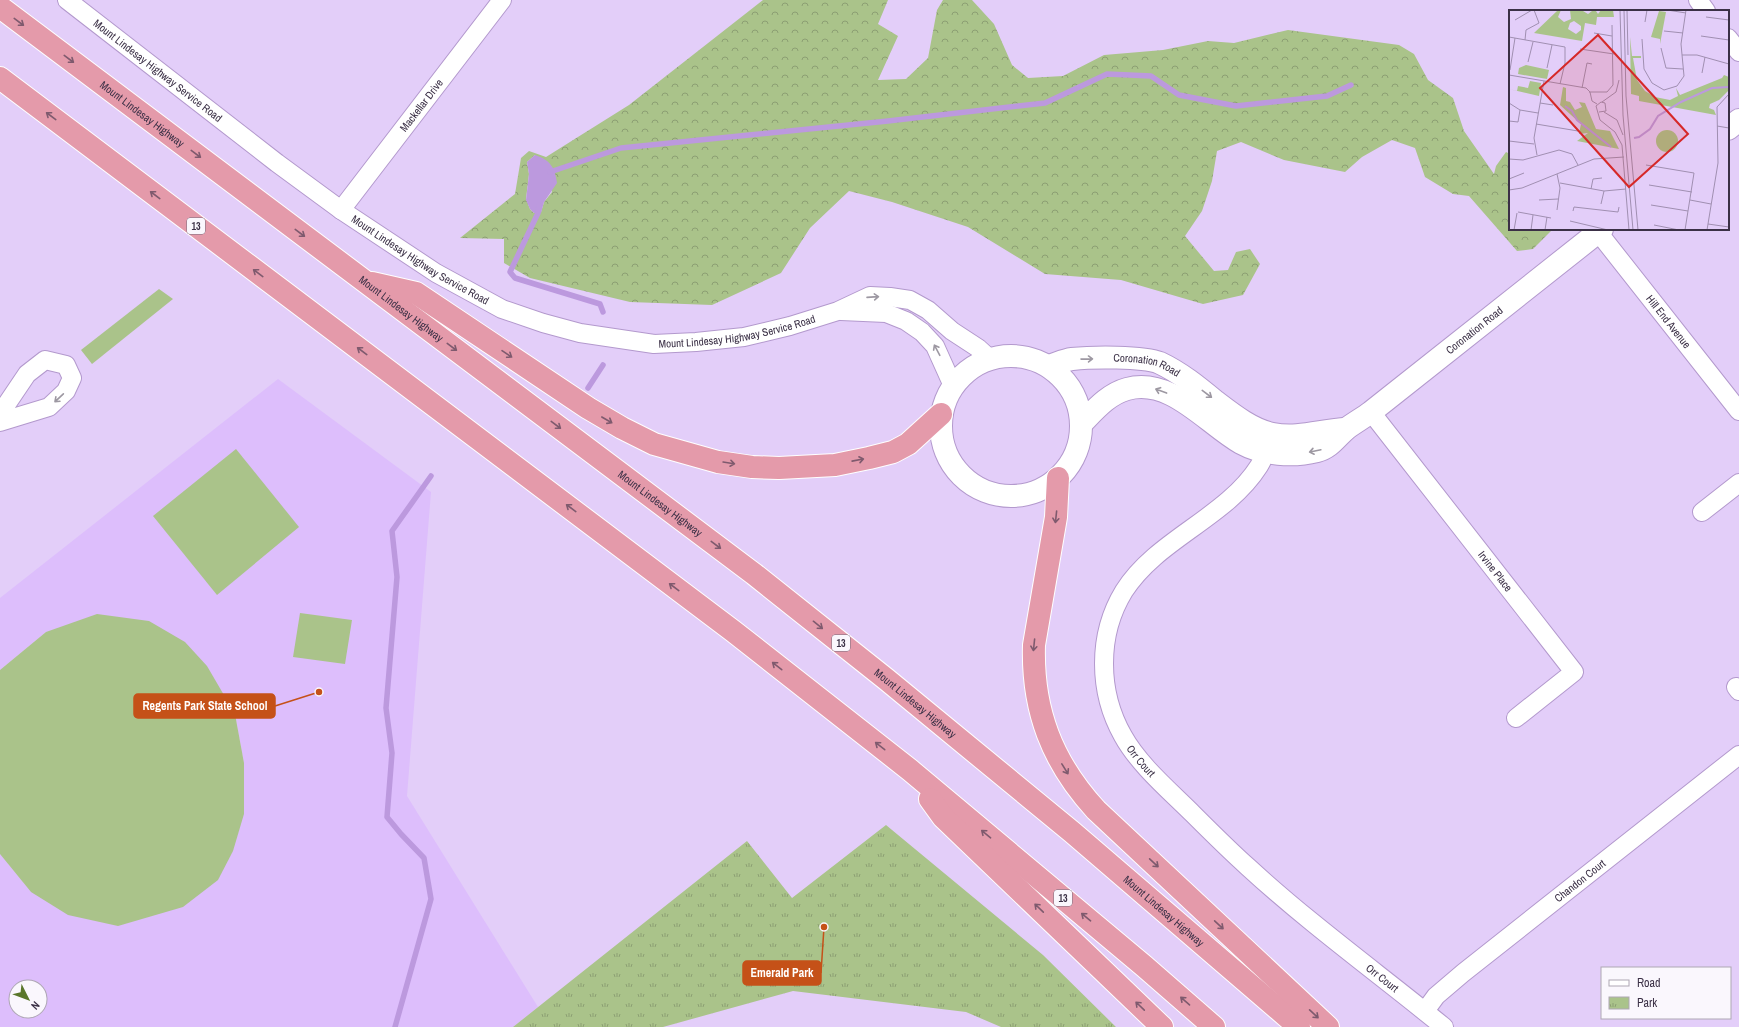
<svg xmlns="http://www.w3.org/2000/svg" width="1739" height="1027" viewBox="0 0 1739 1027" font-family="'Archivo Narrow',sans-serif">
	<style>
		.built { fill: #ddbefc; fill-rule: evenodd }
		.grass { fill: #aac38a }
		.forest { fill: url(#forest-crowns); fill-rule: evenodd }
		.park { fill: url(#park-tufts) }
		.water { fill: #bc99de }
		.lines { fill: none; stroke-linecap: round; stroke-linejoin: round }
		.stream { stroke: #bc99de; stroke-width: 5.5 }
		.minor-casing { stroke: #b399cd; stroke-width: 20 }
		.tertiary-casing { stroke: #b399cd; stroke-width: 24 }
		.trunk-casing { stroke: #fff; stroke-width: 24 }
		.minor { stroke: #fff; stroke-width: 18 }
		.tertiary { stroke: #fff; stroke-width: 22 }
		.trunk { stroke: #e49aaa; stroke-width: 22 }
		.oneway { stroke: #7f5a6e }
		.oneway2 { stroke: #9d98a2 }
		.labels { text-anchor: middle; stroke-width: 4; stroke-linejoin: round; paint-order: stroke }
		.shield { fill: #faf7fd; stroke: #746c7d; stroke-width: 1 }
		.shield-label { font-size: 10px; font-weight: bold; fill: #3b3046 }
		.street-label { font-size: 11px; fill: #3b3046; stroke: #faf7fd }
		.inset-river { fill: none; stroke: #bc99de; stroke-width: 2 }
		.inset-road { fill: none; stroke: #a08fb1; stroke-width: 1 }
		.view { fill: #d62828; fill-opacity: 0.15; stroke: #d62828; stroke-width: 2 }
		.inset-edge { fill: none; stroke: #3b3046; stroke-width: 2 }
		.leader { fill: none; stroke: #c55118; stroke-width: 1.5 }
		.callout-dot { fill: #c55118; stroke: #faf7fd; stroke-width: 1.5 }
		.callout { fill: #c55118; stroke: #c55118; stroke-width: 1.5 }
		.callout-label { font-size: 12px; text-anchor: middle; font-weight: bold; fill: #fff }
	</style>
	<defs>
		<pattern id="forest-crowns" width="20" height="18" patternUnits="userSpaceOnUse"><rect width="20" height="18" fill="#aac38a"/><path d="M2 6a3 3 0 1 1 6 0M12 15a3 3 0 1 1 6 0" fill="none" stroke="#8c9f73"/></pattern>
		<pattern id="park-tufts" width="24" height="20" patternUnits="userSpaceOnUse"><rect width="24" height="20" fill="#aac38a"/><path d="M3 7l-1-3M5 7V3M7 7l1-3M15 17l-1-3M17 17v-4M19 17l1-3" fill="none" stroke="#8c9f73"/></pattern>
	</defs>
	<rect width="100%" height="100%" fill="#e3cef9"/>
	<path class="built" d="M278 379 431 492 407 796 538 1007 513 1027H0V854L31 892 244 814V763L235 714 46 632 0 670V598ZM16 987H40V1011H16Z"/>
	<g class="grass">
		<path d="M159 289 173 299 92 364 81 350Z"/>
		<path d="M236 449 299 527 217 595 153 516Z"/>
		<path d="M300 613 352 620 345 664 293 657Z"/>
		<path d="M97 614 149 621 185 642 207 666 235 714 244 763V814L233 851 218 880 183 907 118 926 68 915 31 892 0 854V670L46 632Z"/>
	</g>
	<path class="forest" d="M763 0H888L878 24 898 36 878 80 906 79 928 58 937 10 943 0H972L994 24 1012 65 1028 78 1063 76 1104 55 1163 50 1208 41 1234 43 1288 30 1399 45 1414 54 1428 80 1453 98 1464 131 1494 174 1496 166 1506 152 1510 154V229L1552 230 1533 249 1517 251 1469 196 1453 194 1425 177 1415 148 1392 140 1362 157 1345 172 1284 160 1241 142 1217 151 1212 181 1202 211 1185 236 1214 271 1228 270 1236 252 1250 249 1260 264 1243 295 1203 304 1121 280 1045 274 968 227 892 202 849 191 810 228 781 273 712 305 630 302 530 278 504 263V239L460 238 515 194 521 158 529 151 546 157 629 105ZM535 155 552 192 544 202 541 212 534 213 530 209 526 199 529 174 527 162Z"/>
	<path class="park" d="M886 825 1043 955 1116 1027H1001L966 1012 793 991 663 1027H513L747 841 792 898Z"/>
	<path class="water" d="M535 155C550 160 555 167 557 183L544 202 541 213H534L530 209 526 200 529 174 527 162Z"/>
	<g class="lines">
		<g class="stream">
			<path d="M550 172 621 148 888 121 1045 103 1107 74 1151 76 1179 95 1236 106 1327 96 1351 85"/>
			<path d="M539 206 538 213 510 272 515 278 600 304 603 312"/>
			<path d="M588 388 603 365"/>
			<path d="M395 1027 431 899 424 858 401 834 387 817 392 753 386 708 397 577 392 531 431 476"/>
		</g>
		<defs>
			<g id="minor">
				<path id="s1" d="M67 0 277 163 341 210 436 273 502 309 543 323 580 333 654 344 696 342 744 337 790 326 838 311 870 296 890 297 910 300 928 310 952 331 978 348 990 359"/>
				<path d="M1698 0 1706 11"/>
				<path d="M1728 38 1739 52"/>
				<path id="s2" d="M341 210 502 0"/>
				<path id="s3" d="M1598 232 1739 411"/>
				<path d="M841 311 886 313 906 321 922 332 935 346 953 386"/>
				<path id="s4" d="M1371 412 1574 672 1516 718"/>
				<path d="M0 414 27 374 45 360 66 365 72 378 66 391 49 407 0 422"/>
				<path id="s5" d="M1270 440C1267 449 1264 458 1259 466 1226 518 1157 539 1124 591 1097 635 1098 692 1123 736 1139 765 1170 791 1193 814 1211 832 1229 850 1248 867 1310 924 1379 974 1444 1027"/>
				<path d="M1702 512 1739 483"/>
				<path d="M1736 687 1739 691"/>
				<path id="s6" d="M1425 1011 1436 996 1463 973 1739 755"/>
			</g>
			<g id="tertiary">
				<path d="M1728 129 1739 120"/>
				<circle cx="1011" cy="426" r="70"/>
				<path id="s7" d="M1049 366C1056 364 1064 360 1072 359 1091 357 1143 356 1160 363 1181 373 1198 387 1215 401 1232 414 1252 430 1273 434 1298 439 1322 430 1346 429"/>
				<path id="s8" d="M1081 424C1094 411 1108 394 1127 389 1171 377 1206 423 1241 443 1263 455 1293 457 1317 451 1330 448 1336 438 1346 429 1354 423 1363 418 1371 412L1602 229"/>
			</g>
			<g id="trunk">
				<path id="s9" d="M0 7 754 574 886 679 1072 832 1299 1027"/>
				<path d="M0 78 733 631 910 770 1144 966 1214 1027"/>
				<path d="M372 283 416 293 588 408 622 428 654 444 718 462 752 467 779 468 835 465 869 458 893 452 908 444 941 414"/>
				<path d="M1058 478 1056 517 1034 645C1032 710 1052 762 1096 810L1328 1027"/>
				<path d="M930 799 943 817 1162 1027"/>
			</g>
		</defs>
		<use href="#minor" class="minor-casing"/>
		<use href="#tertiary" class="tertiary-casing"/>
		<use href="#trunk" class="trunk-casing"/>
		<use href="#minor" class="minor"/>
		<use href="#tertiary" class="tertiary"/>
		<use href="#trunk" class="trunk"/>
	</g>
	<defs><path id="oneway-shaft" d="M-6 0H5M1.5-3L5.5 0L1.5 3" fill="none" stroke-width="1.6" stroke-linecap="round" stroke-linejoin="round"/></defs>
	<g class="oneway">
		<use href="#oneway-shaft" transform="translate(19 22) rotate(37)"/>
		<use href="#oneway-shaft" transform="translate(69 59) rotate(37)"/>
		<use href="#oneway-shaft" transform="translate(51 116) rotate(-143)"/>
		<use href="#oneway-shaft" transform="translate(196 154) rotate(37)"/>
		<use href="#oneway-shaft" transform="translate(155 195) rotate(-143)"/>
		<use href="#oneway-shaft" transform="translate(300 233) rotate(37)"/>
		<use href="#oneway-shaft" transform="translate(258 273) rotate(-143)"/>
		<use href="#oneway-shaft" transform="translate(452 347) rotate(37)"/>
		<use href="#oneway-shaft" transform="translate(362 351) rotate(-143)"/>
		<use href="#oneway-shaft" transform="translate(507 354) rotate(34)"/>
		<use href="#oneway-shaft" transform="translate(607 420) rotate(30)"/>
		<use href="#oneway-shaft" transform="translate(556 425) rotate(37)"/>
		<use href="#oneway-shaft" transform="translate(858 460) rotate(-11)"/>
		<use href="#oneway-shaft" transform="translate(729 463) rotate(9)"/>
		<use href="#oneway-shaft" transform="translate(571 508) rotate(-143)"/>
		<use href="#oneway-shaft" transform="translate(1056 517) rotate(96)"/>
		<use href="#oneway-shaft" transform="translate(716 545) rotate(37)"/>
		<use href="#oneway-shaft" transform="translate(674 587) rotate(-143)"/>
		<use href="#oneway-shaft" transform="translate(818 625) rotate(39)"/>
		<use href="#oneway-shaft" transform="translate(1034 645) rotate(96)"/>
		<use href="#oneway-shaft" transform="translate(777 666) rotate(-142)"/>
		<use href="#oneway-shaft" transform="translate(880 746) rotate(-142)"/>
		<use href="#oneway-shaft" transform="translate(1065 769) rotate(58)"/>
		<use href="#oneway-shaft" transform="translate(986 834) rotate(-140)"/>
		<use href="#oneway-shaft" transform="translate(1154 863) rotate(43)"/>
		<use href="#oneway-shaft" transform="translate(1039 908) rotate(-136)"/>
		<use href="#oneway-shaft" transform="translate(1086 917) rotate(-140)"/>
		<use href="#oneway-shaft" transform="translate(1219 925) rotate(43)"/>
		<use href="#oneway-shaft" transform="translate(1185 1001) rotate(-139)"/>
		<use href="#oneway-shaft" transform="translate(1140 1006) rotate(-136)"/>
		<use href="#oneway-shaft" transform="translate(1314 1014) rotate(43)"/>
	</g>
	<g class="oneway2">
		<use href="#oneway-shaft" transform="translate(873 297) rotate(-4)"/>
		<use href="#oneway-shaft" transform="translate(937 350) rotate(-118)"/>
		<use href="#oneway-shaft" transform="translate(1087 359) rotate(-1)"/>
		<use href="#oneway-shaft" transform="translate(1161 391) rotate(-160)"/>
		<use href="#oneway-shaft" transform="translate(1207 394) rotate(37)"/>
		<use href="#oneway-shaft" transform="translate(59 398) rotate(137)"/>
		<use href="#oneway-shaft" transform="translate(1315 451) rotate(168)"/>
	</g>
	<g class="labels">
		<g class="shield">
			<rect x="187" y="218" width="18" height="16" rx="3"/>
			<rect x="832" y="635" width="18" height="16" rx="3"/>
			<rect x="1054" y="890" width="18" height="16" rx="3"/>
		</g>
		<g class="shield-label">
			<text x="196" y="230">13</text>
			<text x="841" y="647">13</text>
			<text x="1063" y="902">13</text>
		</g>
		<g class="street-label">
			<text dy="4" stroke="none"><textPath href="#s1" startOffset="115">Mount Lindesay Highway Service Road</textPath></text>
			<text dy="4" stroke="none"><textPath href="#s2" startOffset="132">Mackellar Drive</textPath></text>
			<text dy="4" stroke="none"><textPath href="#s9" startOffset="178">Mount Lindesay Highway</textPath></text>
			<text dy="4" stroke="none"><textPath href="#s1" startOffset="439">Mount Lindesay Highway Service Road</textPath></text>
			<text dy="4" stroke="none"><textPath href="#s9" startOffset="502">Mount Lindesay Highway</textPath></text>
			<text dy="4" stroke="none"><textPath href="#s3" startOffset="114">Hill End Avenue</textPath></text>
			<text dy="4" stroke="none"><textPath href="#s1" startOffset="775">Mount Lindesay Highway Service Road</textPath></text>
			<text dy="4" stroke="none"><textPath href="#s8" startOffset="466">Coronation Road</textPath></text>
			<text dy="4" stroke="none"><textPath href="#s7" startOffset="100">Coronation Road</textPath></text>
			<text dy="4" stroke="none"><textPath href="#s9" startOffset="826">Mount Lindesay Highway</textPath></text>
			<text dy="4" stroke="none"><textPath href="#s4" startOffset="202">Irvine Place</textPath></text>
			<text dy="4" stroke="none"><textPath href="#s9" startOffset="1150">Mount Lindesay Highway</textPath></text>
			<text dy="4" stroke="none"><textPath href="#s5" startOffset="396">Orr Court</textPath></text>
			<text dy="4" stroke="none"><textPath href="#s6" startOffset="203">Chandon Court</textPath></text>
			<text dy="4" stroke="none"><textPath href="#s9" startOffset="1474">Mount Lindesay Highway</textPath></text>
			<text dy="4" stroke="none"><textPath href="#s5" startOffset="721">Orr Court</textPath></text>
		</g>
	</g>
	<g transform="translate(1509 10)">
		<rect width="220" height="220" fill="#e3cef9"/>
		<path d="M147 131a11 11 0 1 1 22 0a11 11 0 1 1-22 0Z" fill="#aac38a"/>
		<path d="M54 77 57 78V91L61 92 66 100 73 97 70 92 76 93 87 119 101 121 110 139 68 131 79 123 70 124 72 114 51 95Z" fill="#aac38a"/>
		<path d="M52 0 49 7 55 12 62 9 61 0 74 1 79 4 83 1H87L89 4 92 0H104L105 7H88L87 15 76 13 73 31 25 23 48 1ZM65 11 72 16V20L67 24 59 19 61 13ZM150 1 157 2 151 34V29L142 27ZM121 27 123 46H132V48H124L128 70 136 81 146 87 161 90 169 86 167 78 171 85 213 68 215 65 220 67V80L210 90 201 94 200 98 205 100 207 105 130 91V86L122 84ZM17 55 40 60 38 69 9 64 10 58ZM21 71 32 73 30 86 0 79 8 81 9 76 19 78Z" fill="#aac38a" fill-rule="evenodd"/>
		<path class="inset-river" d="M56 96 63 101 68 110 102 137M125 128 130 127 141 119 149 106 172 92 203 78 220 77"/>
		<path class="inset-road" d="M111 0 114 105 124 220M115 0 117 86 129 220M118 0 119 45M158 0 177 3M197 7 220 10M6 10 23 0M136 12 138 0M155 21 174 23M85 23 103 26M192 26 220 30M0 27 56 37V53L51 74M133 29 135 59 143 73 155 80 168 76 175 66 172 34 177 0M16 30 17 20 30 13 25 0M152 38 157 58 174 59M71 39 105 44M173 45H188L220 54M19 52 24 32M38 58 43 35M1 60 6 28M193 63 196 47M0 65 77 78 81 82 83 91 88 94M73 78 78 53 83 54M80 82H98L104 75 103 15M93 92 107 82 110 70M0 93 11 100 29 103M31 93 44 95M90 102 97 101 96 93 92 92 87 96 91 110 106 122 113 135 120 220M95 102 108 110 114 125M0 111 9 112 11 100M27 114 69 121M208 116 220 118M0 131 25 134M28 145 25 128 35 71M0 149 14 150 50 140 63 144 69 155M137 155 185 163 176 220M0 169 15 163M51 173 95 181 117 179M140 175 183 182M82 179 84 169 93 168M0 180 13 178 85 149 115 147M30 190 49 189M181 190 202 194M92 194 95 181M142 195 179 201M48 200 51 178 48 164M64 201 65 197 109 202 110 197M9 202 42 208M61 211 99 220M199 214 220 217M145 215 170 220M5 220 8 203M22 220 24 205M36 220 38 207M198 220 209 153 208 97 220 84"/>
		<path class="view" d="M89 25 179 124 120 177 31 78Z"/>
		<rect width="220" height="220" class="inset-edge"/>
	</g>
	<path class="leader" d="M319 692L275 706M824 927L821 973"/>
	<g class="callout-dot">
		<circle cx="319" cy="692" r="4"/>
		<circle cx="824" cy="927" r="4"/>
	</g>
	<g class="callout">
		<rect x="134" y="694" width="141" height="24" rx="4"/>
		<rect x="743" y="961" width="78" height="24" rx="4"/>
	</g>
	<g class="callout-label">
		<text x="205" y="710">Regents Park State School</text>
		<text x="782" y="977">Emerald Park</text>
	</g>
	<rect x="1601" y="967" width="130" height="52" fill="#faf7fd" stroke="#aea7b4"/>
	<rect x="1609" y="980" width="20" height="6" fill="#ffffff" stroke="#aea7b4"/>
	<text x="1637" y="987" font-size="12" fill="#3b3046">Road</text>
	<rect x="1609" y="997" width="20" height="12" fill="url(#park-tufts)" stroke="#aea7b4"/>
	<text x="1637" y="1007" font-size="12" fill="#3b3046">Park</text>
	<g transform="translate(28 999) rotate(132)"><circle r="19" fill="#faf7fd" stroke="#aea7b4"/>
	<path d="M0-3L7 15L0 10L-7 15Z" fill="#5a762b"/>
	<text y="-6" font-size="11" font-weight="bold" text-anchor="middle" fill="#3b3046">N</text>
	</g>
</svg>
